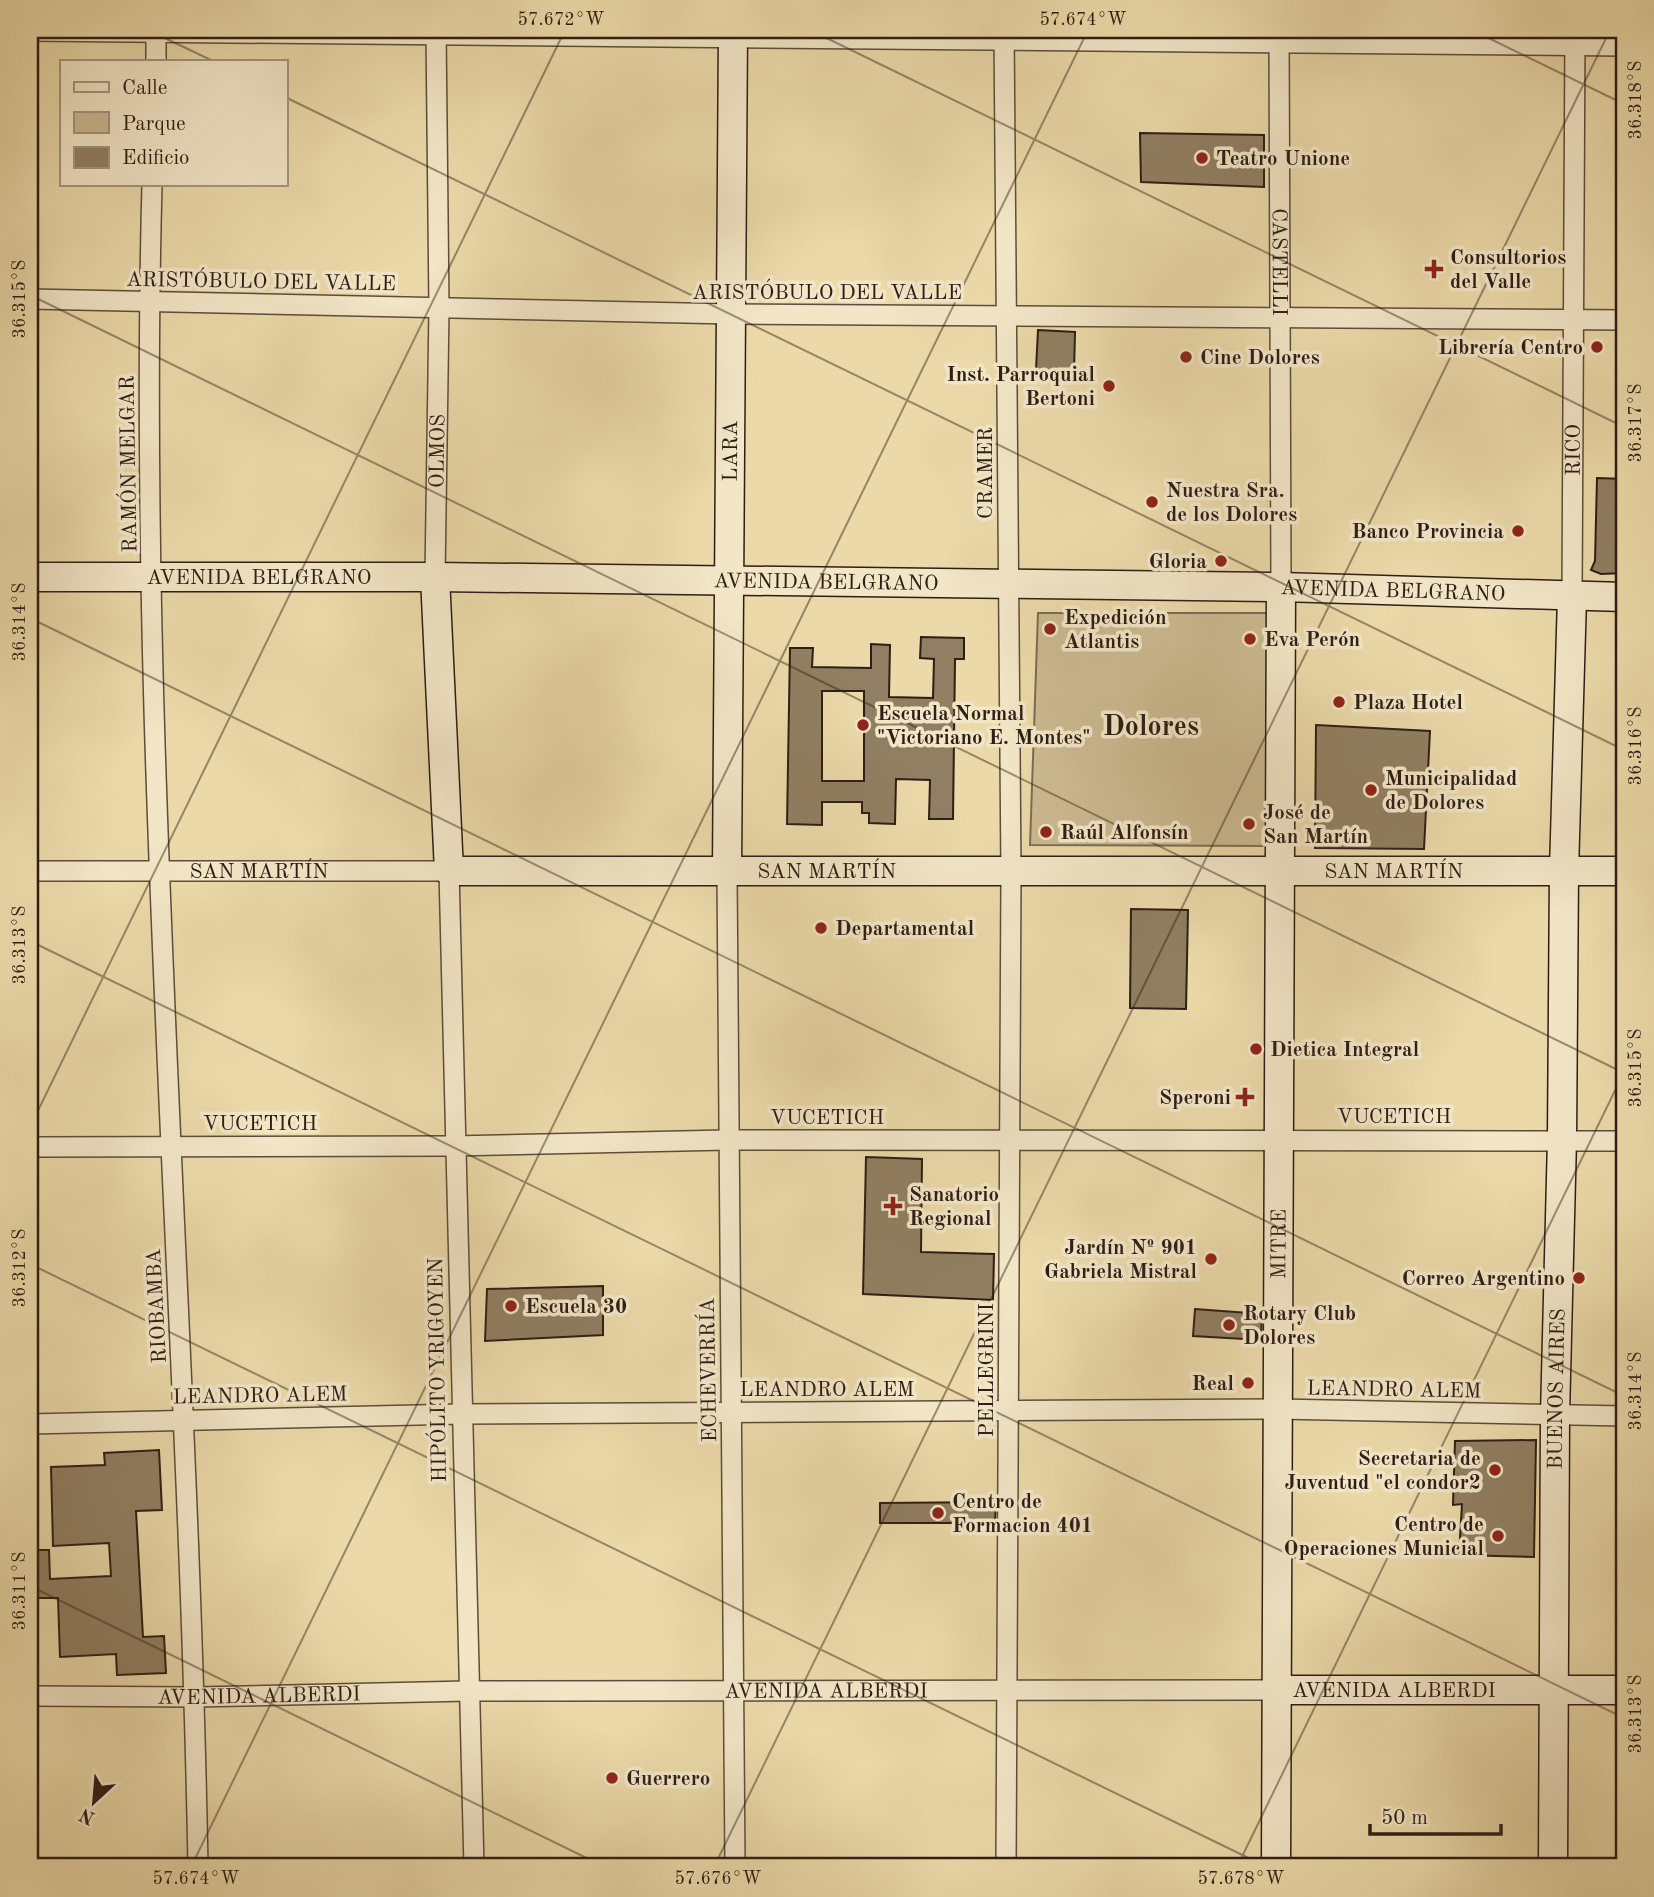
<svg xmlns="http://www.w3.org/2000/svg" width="1654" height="1897" viewBox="0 0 1654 1897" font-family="'Old Standard TT',serif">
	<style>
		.green { fill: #cbb990; stroke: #7c6c52; stroke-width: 2 }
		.building { fill: #907f62; stroke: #2e1e15; stroke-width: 2; fill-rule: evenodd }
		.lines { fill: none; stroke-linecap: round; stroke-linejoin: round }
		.street-casing { stroke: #5d4d3a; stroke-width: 22 }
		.secondary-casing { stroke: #2e1e15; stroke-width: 31 }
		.street { stroke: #f2e6c7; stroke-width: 19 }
		.secondary { stroke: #f2e6c7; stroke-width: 28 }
		.ticks { fill: none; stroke: #2e1e15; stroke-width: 2; stroke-opacity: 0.45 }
		.poi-dot { fill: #8f2418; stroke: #f2e6c7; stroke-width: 2.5 }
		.labels { text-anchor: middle; stroke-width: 7; stroke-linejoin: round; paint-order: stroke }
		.poi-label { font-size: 21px; font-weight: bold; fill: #2e1e15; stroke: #f2e6c7; text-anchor: start }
		.street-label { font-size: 21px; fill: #2e1e15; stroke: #f2e6c7 }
		.district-label { font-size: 28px; font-weight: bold; fill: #2e1e15; stroke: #f2e6c7 }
		.neatline { fill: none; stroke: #2e1e15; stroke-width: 2.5 }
		.ticks-label { font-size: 18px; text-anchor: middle; fill: #2e1e15 }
	</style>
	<rect width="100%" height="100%" fill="#ebd9a9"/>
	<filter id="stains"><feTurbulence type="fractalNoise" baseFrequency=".00286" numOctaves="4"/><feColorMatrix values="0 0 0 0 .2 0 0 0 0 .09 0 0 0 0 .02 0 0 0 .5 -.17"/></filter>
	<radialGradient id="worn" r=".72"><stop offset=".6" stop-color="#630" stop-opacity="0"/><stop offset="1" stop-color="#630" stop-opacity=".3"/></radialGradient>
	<path class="green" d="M1038 613H1271L1270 846 1030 845Z"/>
	<g class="building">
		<path d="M1140 133 1264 135V187L1141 182Z"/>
		<path d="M1038 330 1075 332 1074 372 1036 370Z"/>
		<path d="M1597 478 1624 479V573L1601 574 1591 570 1595 561Z"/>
		<path d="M921 637 964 638V659H955L953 819H929L930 780 896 779 895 824 869 823V813H862V802H822V825L787 824 790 648H813L812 667 871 668V644L890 645 889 697 933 698 934 659 920 658ZM822 691H864V781H822Z"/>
		<path d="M1316 725 1430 731 1424 849 1315 848Z"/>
		<path d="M1131 909 1188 910 1186 1009 1130 1008Z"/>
		<path d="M866 1157 922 1159 921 1252 994 1254 993 1300 863 1294Z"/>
		<path d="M603 1286V1335L485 1341 487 1289Z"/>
		<path d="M1195 1309 1262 1314 1261 1340 1193 1336Z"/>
		<path d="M1536 1440 1534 1557 1459 1555 1462 1504 1453 1505 1455 1441Z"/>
		<path d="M159 1450 162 1510 136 1511 143 1637 164 1636 166 1673 117 1675 116 1654 60 1657 58 1598H30V1550H49L50 1579 111 1576 109 1543 53 1546 51 1467 105 1465 104 1453Z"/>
		<path d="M996 1502 995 1523H880V1503Z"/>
	</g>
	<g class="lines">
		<defs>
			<g id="street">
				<path d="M1004 30 1011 873 1006 1867"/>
				<path d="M30 31 1624 46"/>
				<path id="s1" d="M1279 31 1281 587"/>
				<path d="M156 61V30"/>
				<path d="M152 184C137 745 188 1306 198 1867"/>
				<path d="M30 299 732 314 1624 320"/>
				<path id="s2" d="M435 577 439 308 436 30"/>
				<path id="s3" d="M1572 597 1575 30"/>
				<path id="s4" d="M30 871H449L474 1867"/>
				<path d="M727 873 735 1867"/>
				<path d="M30 1147 454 1146 727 1140 1624 1141"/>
				<path d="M30 1424 461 1414 1278 1409 1624 1416"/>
				<path id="s5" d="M30 1696 195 1697 468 1691 1277 1690"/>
			</g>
			<g id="secondary">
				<path id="s6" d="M30 577H435L1281 587 1624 597"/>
				<path id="s7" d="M435 577 449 871H1624"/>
				<path id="s8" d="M727 873 733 30"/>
				<path id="s9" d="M1277 1690H1624"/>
				<path id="s10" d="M1276 1867 1281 587"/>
				<path id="s11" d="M1553 1867 1555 1415 1562 1139 1564 871 1572 597"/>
			</g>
		</defs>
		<use href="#street" class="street-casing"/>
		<use href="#secondary" class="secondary-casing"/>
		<use href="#street" class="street"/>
		<use href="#secondary" class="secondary"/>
	</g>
	<path class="ticks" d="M148 30 213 61M810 30 1624 427M1472 30 1624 104M30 56 42 30M285 97 1624 750M30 295 1624 1073M30 618 1624 1396M30 941 1624 1718M30 1127 565 30M30 1264 1267 1867M30 1586 605 1867M191 1867 1088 30M714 1867 1610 30M1237 1867 1624 1072"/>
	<g class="poi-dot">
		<circle cx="1202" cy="158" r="7"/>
		<path d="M1430.5 258.5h7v7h7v7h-7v7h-7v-7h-7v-7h7z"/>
		<circle cx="1597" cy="347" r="7"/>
		<circle cx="1186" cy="357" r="7"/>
		<circle cx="1109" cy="386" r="7"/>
		<circle cx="1152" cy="502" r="7"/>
		<circle cx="1518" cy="531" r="7"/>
		<circle cx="1221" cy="561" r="7"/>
		<circle cx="1050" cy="629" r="7"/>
		<circle cx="1250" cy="639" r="7"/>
		<circle cx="1339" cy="702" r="7"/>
		<circle cx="863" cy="725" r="7"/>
		<circle cx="1371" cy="790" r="7"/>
		<circle cx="1249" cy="824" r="7"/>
		<circle cx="1046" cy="832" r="7"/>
		<circle cx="821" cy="928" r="7"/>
		<circle cx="1256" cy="1049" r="7"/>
		<path d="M1241.5 1086.5h7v7h7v7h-7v7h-7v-7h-7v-7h7z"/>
		<path d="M889.5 1195.5h7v7h7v7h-7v7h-7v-7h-7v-7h7z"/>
		<circle cx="1211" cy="1259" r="7"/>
		<circle cx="1579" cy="1278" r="7"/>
		<circle cx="511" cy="1306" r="7"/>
		<circle cx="1229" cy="1325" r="7"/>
		<circle cx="1248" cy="1383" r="7"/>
		<circle cx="1495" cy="1470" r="7"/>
		<circle cx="938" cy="1513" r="7"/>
		<circle cx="1498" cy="1536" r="7"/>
		<circle cx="612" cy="1778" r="7"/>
	</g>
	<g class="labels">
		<g class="poi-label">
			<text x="1216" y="165">Teatro Unione</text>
			<text x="1450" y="264">Consultorios<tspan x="1450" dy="24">del Valle</tspan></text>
			<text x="1583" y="354" text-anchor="end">Librería Centro</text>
			<text x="1200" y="364">Cine Dolores</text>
			<text x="1095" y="381" text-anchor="end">Inst. Parroquial<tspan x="1095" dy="24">Bertoni</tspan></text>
			<text x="1166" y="497">Nuestra Sra.<tspan x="1166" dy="24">de los Dolores</tspan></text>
			<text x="1504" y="538" text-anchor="end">Banco Provincia</text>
			<text x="1207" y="568" text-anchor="end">Gloria</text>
			<text x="1064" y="624">Expedición<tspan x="1064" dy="24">Atlantis</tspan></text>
			<text x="1264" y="646">Eva Perón</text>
			<text x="1353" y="709">Plaza Hotel</text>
			<text x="877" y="720">Escuela Normal<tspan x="877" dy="24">"Victoriano E. Montes"</tspan></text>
			<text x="1385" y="785">Municipalidad<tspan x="1385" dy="24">de Dolores</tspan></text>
			<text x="1263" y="819">José de<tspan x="1263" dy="24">San Martín</tspan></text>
			<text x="1060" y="839">Raúl Alfonsín</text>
			<text x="835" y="935">Departamental</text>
			<text x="1270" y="1056">Dietica Integral</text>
			<text x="1231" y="1104" text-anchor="end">Speroni</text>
			<text x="909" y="1201">Sanatorio<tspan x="909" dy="24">Regional</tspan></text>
			<text x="1197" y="1254" text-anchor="end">Jardín Nº 901<tspan x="1197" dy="24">Gabriela Mistral</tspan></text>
			<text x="1565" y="1285" text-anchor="end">Correo Argentino</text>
			<text x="525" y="1313">Escuela 30</text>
			<text x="1243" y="1320">Rotary Club<tspan x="1243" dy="24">Dolores</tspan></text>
			<text x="1234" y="1390" text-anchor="end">Real</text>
			<text x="1481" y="1465" text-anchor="end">Secretaria de<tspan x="1481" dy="24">Juventud "el condor2</tspan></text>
			<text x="952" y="1508">Centro de<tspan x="952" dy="24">Formacion 401</tspan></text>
			<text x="1484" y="1531" text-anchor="end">Centro de<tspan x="1484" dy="24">Operaciones Municial</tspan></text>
			<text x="626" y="1785">Guerrero</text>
		</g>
		<g class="street-label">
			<text dy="7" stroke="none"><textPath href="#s1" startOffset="231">CASTELLI</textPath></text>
			<text transform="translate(261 281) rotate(1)" y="7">ARISTÓBULO DEL VALLE</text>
			<text x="827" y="299">ARISTÓBULO DEL VALLE</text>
			<text dy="7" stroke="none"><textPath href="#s2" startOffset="126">OLMOS</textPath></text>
			<text dy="7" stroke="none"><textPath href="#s3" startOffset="147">RICO</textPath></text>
			<text dy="7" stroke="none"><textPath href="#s8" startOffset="422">LARA</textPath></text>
			<text transform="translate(128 464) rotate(-91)" y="7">RAMÓN MELGAR</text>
			<text transform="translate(985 473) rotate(-90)" y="7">CRAMER</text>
			<text dy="7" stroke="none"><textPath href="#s6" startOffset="229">AVENIDA BELGRANO</textPath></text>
			<text dy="7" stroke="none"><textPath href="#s6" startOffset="796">AVENIDA BELGRANO</textPath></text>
			<text dy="7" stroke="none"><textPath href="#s6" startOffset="1363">AVENIDA BELGRANO</textPath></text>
			<text dy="7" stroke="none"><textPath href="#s4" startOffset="229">SAN MARTÍN</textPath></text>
			<text dy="7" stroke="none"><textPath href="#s7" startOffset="1239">SAN MARTÍN</textPath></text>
			<text dy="7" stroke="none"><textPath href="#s7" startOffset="672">SAN MARTÍN</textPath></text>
			<text x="1394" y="1123">VUCETICH</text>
			<text x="827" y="1124">VUCETICH</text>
			<text x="260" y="1130">VUCETICH</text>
			<text dy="7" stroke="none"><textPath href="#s10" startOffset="623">MITRE</textPath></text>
			<text transform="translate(156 1306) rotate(-93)" y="7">RIOBAMBA</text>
			<text transform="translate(437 1370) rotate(-91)" y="7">HIPÓLITO YRIGOYEN</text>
			<text transform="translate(708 1370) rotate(-91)" y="7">ECHEVERRÍA</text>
			<text transform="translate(986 1370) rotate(-90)" y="7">PELLEGRINI</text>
			<text x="827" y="1396">LEANDRO ALEM</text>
			<text transform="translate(1394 1389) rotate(1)" y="7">LEANDRO ALEM</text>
			<text dy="7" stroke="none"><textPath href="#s11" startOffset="478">BUENOS AIRES</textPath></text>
			<text transform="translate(260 1395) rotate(-1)" y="7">LEANDRO ALEM</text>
			<text dy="7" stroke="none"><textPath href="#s9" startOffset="117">AVENIDA ALBERDI</textPath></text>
			<text dy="7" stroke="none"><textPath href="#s5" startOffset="796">AVENIDA ALBERDI</textPath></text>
			<text dy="7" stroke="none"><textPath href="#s5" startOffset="229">AVENIDA ALBERDI</textPath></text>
		</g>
		<g class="district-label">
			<text x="1151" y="735">Dolores</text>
		</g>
	</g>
	<rect width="1654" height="1897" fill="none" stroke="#ebd9a9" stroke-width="77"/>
	<rect x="60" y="60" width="228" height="126" fill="#f2e6c7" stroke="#a49680" stroke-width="2"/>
	<rect x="74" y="82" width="35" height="10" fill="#f2e6c7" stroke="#a49680" stroke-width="2"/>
	<text x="122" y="94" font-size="21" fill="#2e1e15">Calle</text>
	<rect x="74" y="112" width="35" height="21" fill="#cbb990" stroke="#a49680" stroke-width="2"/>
	<text x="122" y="130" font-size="21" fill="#2e1e15">Parque</text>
	<rect x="74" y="147" width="35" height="21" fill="#907f62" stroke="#a49680" stroke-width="2"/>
	<text x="122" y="164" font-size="21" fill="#2e1e15">Edificio</text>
	<g transform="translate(94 1802) rotate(206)" stroke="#f2e6c7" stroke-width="5" paint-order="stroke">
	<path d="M0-5L12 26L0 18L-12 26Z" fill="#2e1e15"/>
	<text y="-10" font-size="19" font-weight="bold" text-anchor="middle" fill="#2e1e15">N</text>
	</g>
	<path d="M1370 1824v10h131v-10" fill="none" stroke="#2e1e15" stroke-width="3.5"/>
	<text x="1381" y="1824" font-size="21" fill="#2e1e15" stroke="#f2e6c7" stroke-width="5" paint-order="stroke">50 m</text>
	<rect x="38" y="38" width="1578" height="1820" class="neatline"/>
	<g class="ticks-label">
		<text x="561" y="25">57.672°W</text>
		<text x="1083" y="25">57.674°W</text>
		<text transform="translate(1635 100) rotate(-90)" y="6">36.318°S</text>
		<text transform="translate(19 299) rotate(-90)" y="6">36.315°S</text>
		<text transform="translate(1635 423) rotate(-90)" y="6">36.317°S</text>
		<text transform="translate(19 622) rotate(-90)" y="6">36.314°S</text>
		<text transform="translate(1635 746) rotate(-90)" y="6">36.316°S</text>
		<text transform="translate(19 945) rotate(-90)" y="6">36.313°S</text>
		<text transform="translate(1635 1068) rotate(-90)" y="6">36.315°S</text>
		<text transform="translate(19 1268) rotate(-90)" y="6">36.312°S</text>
		<text transform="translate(1635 1391) rotate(-90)" y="6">36.314°S</text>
		<text transform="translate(19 1591) rotate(-90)" y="6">36.311°S</text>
		<text transform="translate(1635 1714) rotate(-90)" y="6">36.313°S</text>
		<text x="196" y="1884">57.674°W</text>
		<text x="718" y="1884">57.676°W</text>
		<text x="1241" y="1884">57.678°W</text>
	</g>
	<rect width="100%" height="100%" filter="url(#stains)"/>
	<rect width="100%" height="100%" fill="url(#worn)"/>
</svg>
